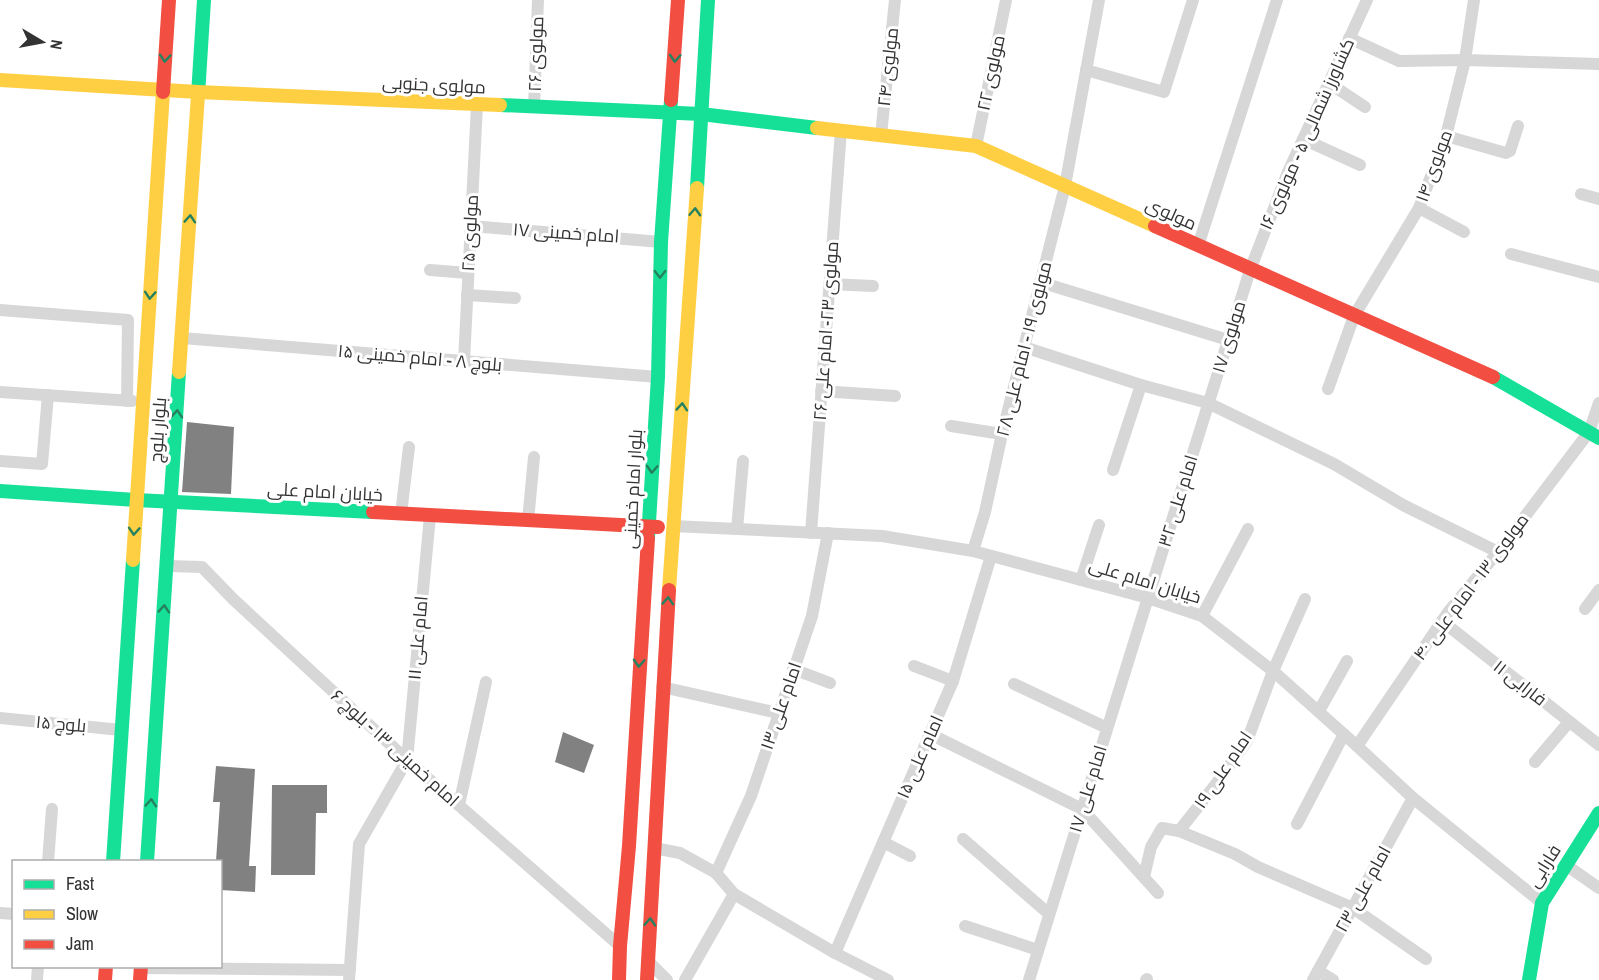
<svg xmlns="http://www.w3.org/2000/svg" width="1599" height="980" viewBox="0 0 1599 980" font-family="'Archivo Narrow',Cairo,sans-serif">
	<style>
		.building { fill: #818181 }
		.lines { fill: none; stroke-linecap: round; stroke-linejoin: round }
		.street { stroke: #d7d7d7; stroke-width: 12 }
		.fast { stroke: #16e098; stroke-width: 14 }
		.slow { stroke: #ffcf43; stroke-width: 14 }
		.jam { stroke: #f24e42; stroke-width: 14 }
		.oneway { stroke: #268160 }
		.labels { text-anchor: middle; stroke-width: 6; stroke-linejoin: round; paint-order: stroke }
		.street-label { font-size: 18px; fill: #333; stroke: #fff }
	</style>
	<rect width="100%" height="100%" fill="#fff"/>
	<g class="building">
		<path d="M187 422 234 427 231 494 182 492Z"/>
		<path d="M563 732 594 745 584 773 555 762Z"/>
		<path d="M216 766 255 769 249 866H256L255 892 220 890V861H216L220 802H213Z"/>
		<path d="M272 785H327V813H316L315 875H271Z"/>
	</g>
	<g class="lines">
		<g class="street">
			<path d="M1349 38 1399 61 1465 60 1599 64"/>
			<path d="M1086 70 1164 92 1193 0"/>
			<path d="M1329 83 1365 107"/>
			<path d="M534 107 538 0"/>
			<path d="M881 135 895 0"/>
			<path d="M1446 136 1506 153 1510 151 1518 126"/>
			<path d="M1303 139 1360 165"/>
			<path d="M976 146 1006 0"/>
			<path d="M1581 194 1599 199"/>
			<path d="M1419 208 1464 232"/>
			<path d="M471 226 661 242"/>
			<path d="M1198 246 1277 0"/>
			<path d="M1511 254 1599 277"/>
			<path d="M430 270 468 273"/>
			<path d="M1040 282 1228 340"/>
			<path d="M829 284 873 286"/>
			<path d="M467 295 515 298"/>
			<path d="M0 310 128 320 127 401"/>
			<path d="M182 338 658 377"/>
			<path d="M1024 347 1141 385 1208 403 1334 464 1403 505 1498 552"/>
			<path d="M464 361 477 105"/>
			<path d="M1328 389 1354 316 1419 208 1446 136 1465 60 1474 0"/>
			<path d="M821 391 895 396"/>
			<path d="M0 392 132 401"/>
			<path d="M951 426 1002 434"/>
			<path d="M0 461 42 464 48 395"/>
			<path d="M1113 470 1141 385"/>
			<path d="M401 514 409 447"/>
			<path d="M528 521 534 457"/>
			<path d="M673 526 882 536 973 551 1148 598 1202 616 1273 671 1357 746 1413 798 1542 903"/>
			<path d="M737 529 743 461"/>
			<path d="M811 533 841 130"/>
			<path d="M973 551 985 512 1002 434 1065 186 1099 0"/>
			<path d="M167 566 202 567 233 599 407 760 620 946"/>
			<path d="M1081 580 1099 525"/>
			<path d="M1585 609 1599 590"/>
			<path d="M1202 616 1248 529"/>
			<path d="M1442 621 1599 745"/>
			<path d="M914 666 953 681"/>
			<path d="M793 669 830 683"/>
			<path d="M1014 684 1107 728"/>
			<path d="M662 687 778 713"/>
			<path d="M1319 711 1347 661"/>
			<path d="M0 718 121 730"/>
			<path d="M930 734 1082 809 1158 893"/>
			<path d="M1357 746 1449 611 1498 552 1589 432 1599 403"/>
			<path d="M1535 762 1569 722"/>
			<path d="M459 805 486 682"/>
			<path d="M1297 824 1344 734"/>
			<path d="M1179 831 1216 784 1247 741 1273 671 1305 599"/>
			<path d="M963 839 1049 914"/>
			<path d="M883 842 910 856"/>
			<path d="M654 848 680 853 716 873 734 894 835 953 888 980"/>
			<path d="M48 862 52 809"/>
			<path d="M1566 865 1599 888"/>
			<path d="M716 873 751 796 812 616 828 533"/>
			<path d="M1144 877 1151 847 1162 828 1179 831 1235 854 1258 867 1353 908 1426 959"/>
			<path d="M0 913 14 914"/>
			<path d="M965 926 1038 950"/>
			<path d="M835 953 953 681 991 556"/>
			<path d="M648 961 667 980"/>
			<path d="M141 968 350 970"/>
			<path d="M1318 971 1333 980"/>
			<path d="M37 980 38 966"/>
			<path d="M349 980 359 844 407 760 430 516"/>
			<path d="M685 980 734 894"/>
			<path d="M1029 980 1250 270 1288 172 1367 0"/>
			<path d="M1146 980 1147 979"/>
			<path d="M1313 980 1413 798"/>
		</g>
		<g class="fast">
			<path d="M198 95 204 0"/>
			<path d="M500 105 701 114 817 128"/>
			<path d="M697 188 708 0"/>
			<path d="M1493 377 1599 438"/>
			<path d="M0 491 136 500 373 512"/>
			<path d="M648 538 658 377 661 242 671 100"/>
			<path d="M113 862 133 560"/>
			<path d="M147 862 179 372"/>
			<path d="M1529 980 1542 903 1599 813"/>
		</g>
		<g class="slow">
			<path d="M0 80 198 92 500 105"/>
			<path d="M817 128 976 146 1155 226"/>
			<path d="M179 372 198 95"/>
			<path d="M133 560 163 92"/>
			<path d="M669 590 697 188"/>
		</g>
		<g class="jam">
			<path d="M163 92 169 0"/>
			<path d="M671 100 678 0"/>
			<path d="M1155 226 1493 377"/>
			<path d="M373 512 658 527"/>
			<path d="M105 980 106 966"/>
			<path d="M140 980 141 966"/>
			<path d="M619 980 620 946 629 846 648 538"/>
			<path d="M647 980 669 590"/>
		</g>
	</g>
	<defs><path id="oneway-chevron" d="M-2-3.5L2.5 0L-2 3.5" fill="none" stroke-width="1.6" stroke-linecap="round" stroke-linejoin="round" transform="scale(1.5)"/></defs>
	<g class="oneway">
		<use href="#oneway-chevron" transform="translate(165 58) rotate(94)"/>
		<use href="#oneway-chevron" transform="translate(675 58) rotate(93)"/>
		<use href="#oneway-chevron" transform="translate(695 212) rotate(-87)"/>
		<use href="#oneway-chevron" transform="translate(190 219) rotate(-86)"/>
		<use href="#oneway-chevron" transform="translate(660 274) rotate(91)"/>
		<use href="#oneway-chevron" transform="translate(150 295) rotate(94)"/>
		<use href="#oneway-chevron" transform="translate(682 407) rotate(-86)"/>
		<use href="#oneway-chevron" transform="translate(177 414) rotate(-86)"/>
		<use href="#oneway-chevron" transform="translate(652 469) rotate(93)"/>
		<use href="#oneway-chevron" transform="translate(134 531) rotate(94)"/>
		<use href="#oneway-chevron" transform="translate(668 601) rotate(-86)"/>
		<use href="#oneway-chevron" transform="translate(164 609) rotate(-86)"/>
		<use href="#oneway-chevron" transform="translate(639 663) rotate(93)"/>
		<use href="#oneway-chevron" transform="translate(151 803) rotate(-86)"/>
		<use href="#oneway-chevron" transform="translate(650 922) rotate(-87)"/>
	</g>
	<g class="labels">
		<g class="street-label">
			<text transform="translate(536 54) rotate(-88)" y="6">مولوی ۲۶</text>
			<text transform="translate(888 67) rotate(-84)" y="6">مولوی ۲۴</text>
			<text transform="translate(991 73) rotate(-78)" y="6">مولوی ۲۲</text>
			<text transform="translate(434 85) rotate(3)" y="6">مولوی جنوبی</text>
			<text transform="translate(1307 134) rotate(-66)" y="6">کشاورز شمالی ۵ - مولوی ۱۶</text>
			<text transform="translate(1434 166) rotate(-70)" y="6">مولوی ۱۴</text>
			<text transform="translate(1171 214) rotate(24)" y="6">مولوی</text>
			<text transform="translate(470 233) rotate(-87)" y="6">مولوی ۲۵</text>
			<text transform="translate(566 233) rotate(4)" y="6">امام خمینی ۱۷</text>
			<text transform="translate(826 331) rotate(-86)" y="6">مولوی ۲۳- امام علی ۲۶</text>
			<text transform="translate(1229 337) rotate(-73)" y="6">مولوی ۱۷</text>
			<text transform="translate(1024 349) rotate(-76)" y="6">مولوی ۱۹ - امام علی ۲۸</text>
			<text transform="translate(420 358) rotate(5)" y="6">بلوچ ۸ - امام خمینی ۱۵</text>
			<text transform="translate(158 430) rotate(-86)" y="6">بلوار بلوچ</text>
			<text transform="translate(633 489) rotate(-87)" y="6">بلوار امام خمینی</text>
			<text transform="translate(325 492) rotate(3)" y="6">خیابان امام علی</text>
			<text transform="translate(1178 501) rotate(-73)" y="6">امام علی ۳۲</text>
			<text transform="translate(1145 581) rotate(17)" y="6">خیابان امام علی</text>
			<text transform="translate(1471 587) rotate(-53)" y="6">مولوی ۱۳ - امام علی ۴۰</text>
			<text transform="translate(418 638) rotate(-85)" y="6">امام علی ۱۱</text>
			<text transform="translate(1520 683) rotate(38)" y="6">فارابی ۱۱</text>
			<text transform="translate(781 706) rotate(-71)" y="6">امام علی ۱۳</text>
			<text transform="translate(61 724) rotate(5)" y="6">بلوچ ۱۵</text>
			<text transform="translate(395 748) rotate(42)" y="6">امام خمینی ۱۳ - بلوچ ۶</text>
			<text transform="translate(920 757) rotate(-66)" y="6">امام علی ۱۵</text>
			<text transform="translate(1223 770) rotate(-56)" y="6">امام علی ۱۹</text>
			<text transform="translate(1088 789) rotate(-73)" y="6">امام علی ۱۷</text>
			<text transform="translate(1544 866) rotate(-58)" y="6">فارابی</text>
			<text transform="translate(1363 889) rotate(-61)" y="6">امام علی ۲۳</text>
		</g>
	</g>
	<rect x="12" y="860" width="210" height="108" fill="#ffffff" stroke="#adadad" stroke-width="1.5"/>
	<rect x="24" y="880" width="30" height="9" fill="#16e098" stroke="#adadad" stroke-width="1.5"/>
	<text x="66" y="890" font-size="18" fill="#333333">Fast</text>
	<rect x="24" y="910" width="30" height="9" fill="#ffcf43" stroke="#adadad" stroke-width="1.5"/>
	<text x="66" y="920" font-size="18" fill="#333333">Slow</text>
	<rect x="24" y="940" width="30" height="9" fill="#f24e42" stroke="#adadad" stroke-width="1.5"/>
	<text x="66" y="950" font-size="18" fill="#333333">Jam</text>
	<g transform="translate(42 42) rotate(100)" stroke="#ffffff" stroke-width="4.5" paint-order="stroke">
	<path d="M0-4.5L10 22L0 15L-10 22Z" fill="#333333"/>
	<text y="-9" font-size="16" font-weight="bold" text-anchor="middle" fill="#333333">N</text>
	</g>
</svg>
